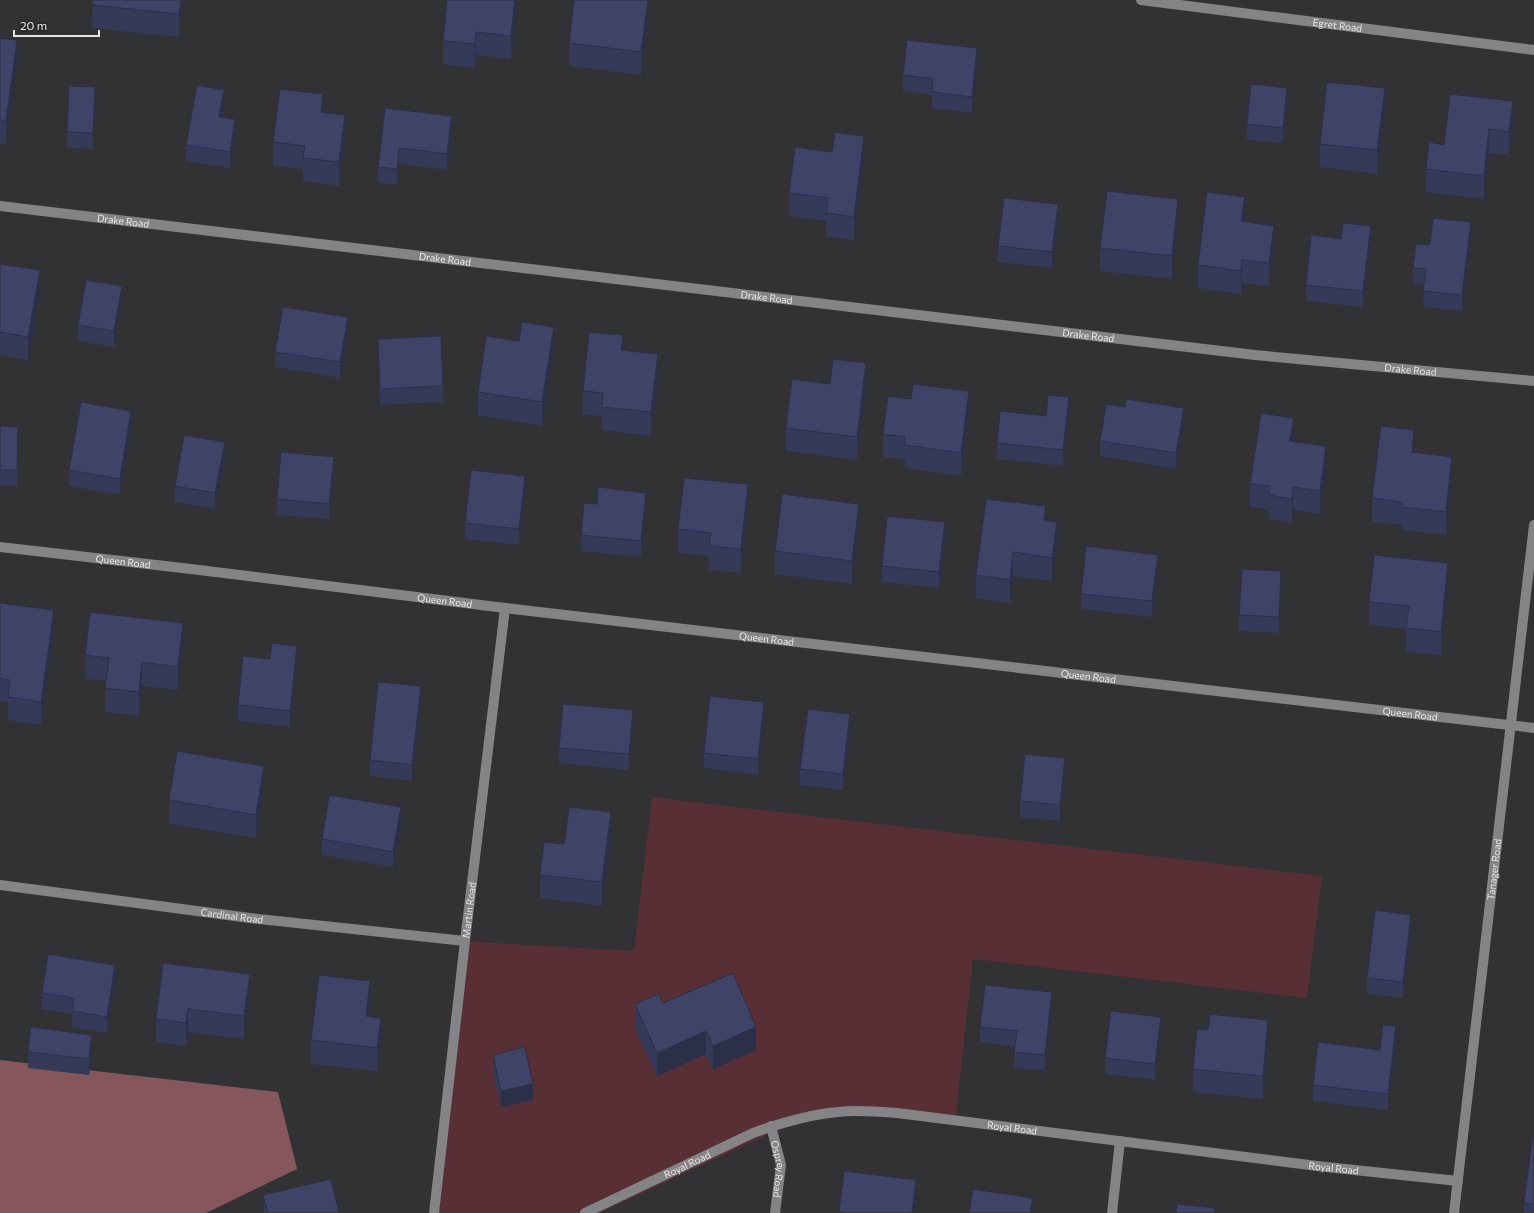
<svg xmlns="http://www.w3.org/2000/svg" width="1534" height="1213" viewBox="0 0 1534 1213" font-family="Commissioner,sans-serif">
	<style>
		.green { fill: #572f34 }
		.forest { fill: #85575c }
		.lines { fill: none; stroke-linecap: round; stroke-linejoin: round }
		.minor { stroke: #848385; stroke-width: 10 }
		.wall { fill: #353a59 }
		.shaded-wall { fill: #2b2f48 }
		.building { fill: #3e4367; stroke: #2b2f48 }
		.labels { text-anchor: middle; stroke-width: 3; stroke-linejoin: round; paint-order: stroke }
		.street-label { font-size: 10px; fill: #e7e6e7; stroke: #282729 }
	</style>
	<rect width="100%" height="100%" fill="#323133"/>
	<path class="green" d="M652 797 1322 876 1307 998 973 959 956 1115 842 1108 780 1129 599 1213H437L460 941 634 951Z"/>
	<path class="forest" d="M0 1060 278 1092 297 1169 206 1213H0Z"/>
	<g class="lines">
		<g class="minor">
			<path id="s1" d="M1141 0 1534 50"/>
			<path id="s2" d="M0 206 1255 355 1534 381"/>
			<path id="s3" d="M0 547 191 569 505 608 1534 728"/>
			<path id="s4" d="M0 885 250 918 465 941"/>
			<path id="s5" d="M771 1126 781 1165 775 1213"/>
			<path id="s6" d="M434 1213 465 941 505 608"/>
			<path id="s7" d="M585 1213 753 1133C786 1121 822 1111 856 1111 870 1111 883 1112 897 1113L1317 1166 1458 1181"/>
			<path d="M1112 1213 1120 1141"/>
			<path id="s8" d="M1454 1213 1534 525"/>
		</g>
	</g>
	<g class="wall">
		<path d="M93 0H183L179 37 92 28Z"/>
		<path d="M517 0V6L511 59 476 55 475 68 443 64V41Z"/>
		<path d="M648 21 641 75 569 66V43Z"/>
		<path d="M0 38 17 63 6 145 0 144Z"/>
		<path d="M977 64 972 113 932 108V95L903 91V75Z"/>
		<path d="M1450 94 1513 125 1509 155 1489 153 1484 199 1426 192V169L1444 145Z"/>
		<path d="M95 103 93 149 67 148V132Z"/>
		<path d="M1287 104 1283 143 1247 140V124Z"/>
		<path d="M224 106 222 117 235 135 230 168 186 161V145Z"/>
		<path d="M385 108 452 132 447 170 399 164 397 185 378 183V167Z"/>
		<path d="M1385 111 1377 174 1320 167V144Z"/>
		<path d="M323 112 345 138 339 186 303 181V169L273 166V142Z"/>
		<path d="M864 159 854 240 826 237V221L789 216V193Z"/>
		<path d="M1058 220 1052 268 998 262V246Z"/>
		<path d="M1245 220 1244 222 1274 249 1269 286 1242 283 1241 294 1198 288V265Z"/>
		<path d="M1178 223 1172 279 1100 271V248Z"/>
		<path d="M1471 238 1462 311 1423 307 1424 285 1413 284V268L1430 245Z"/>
		<path d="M1371 242 1363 307 1306 301V285Z"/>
		<path d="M0 264 40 294 28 360 0 355Z"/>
		<path d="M122 302 114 347 78 341V325Z"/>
		<path d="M348 333 340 378 275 367V352Z"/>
		<path d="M378 339 443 386V402L380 405Z"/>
		<path d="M554 351 542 426 478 415V392Z"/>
		<path d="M623 351 658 378 651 436 602 430V416L583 414V391Z"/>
		<path d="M830 384 866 387 857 460 786 451V428Z"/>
		<path d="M911 399 969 414 961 476 905 468V460L883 457V434Z"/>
		<path d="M1125 407 1184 424 1176 469 1100 456V441Z"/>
		<path d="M1069 413 1063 466 997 459V443Z"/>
		<path d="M0 426 18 443 17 486H0Z"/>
		<path d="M131 426 120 495 69 486V470Z"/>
		<path d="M1294 441 1326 470 1320 514 1293 510 1292 522 1269 519V510L1250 507V484Z"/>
		<path d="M1414 452 1452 480 1446 535 1402 530V525L1372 522V498Z"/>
		<path d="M225 458 215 509 175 502V486Z"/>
		<path d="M334 472 329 519 277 515V499Z"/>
		<path d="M525 492 519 545 465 539V523Z"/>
		<path d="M646 508 641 557 581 551V535Z"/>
		<path d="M748 508 741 573 709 570V556L678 553V529Z"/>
		<path d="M1046 520 1057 545 1052 581 1013 576 1010 603 976 598V575Z"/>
		<path d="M859 527 852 584 775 574V551Z"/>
		<path d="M945 538 939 588 882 582V566Z"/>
		<path d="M1158 570 1152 617 1081 609V594Z"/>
		<path d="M1281 586 1279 633 1239 631V615Z"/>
		<path d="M1448 586 1441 655 1406 652V629L1369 625V602Z"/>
		<path d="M0 603 54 634 41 725 8 720V702L0 701Z"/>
		<path d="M183 646 178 690 142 686 139 716 105 712V688L106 681 85 679V655Z"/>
		<path d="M270 659 297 661 290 727 238 721V705Z"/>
		<path d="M421 702 412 781 370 776V760Z"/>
		<path d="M764 718 758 775 704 768V753Z"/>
		<path d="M633 726 629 770 559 763V748Z"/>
		<path d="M850 730 843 790 800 785V769Z"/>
		<path d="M1065 774 1060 821 1020 817V801Z"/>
		<path d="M264 789 256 838 169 824V800Z"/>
		<path d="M401 823 393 867 322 855V839Z"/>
		<path d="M611 835 602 906 540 898V875L564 844Z"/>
		<path d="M1411 930 1403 998 1367 994V978Z"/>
		<path d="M163 963 250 998 244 1039 188 1032 186 1046 156 1042V1019Z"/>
		<path d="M115 981 107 1033 72 1027V1014L42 1009V993Z"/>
		<path d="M663 1003 756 1050 713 1069 706 1054 657 1076 635 1028V1004Z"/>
		<path d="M370 1004 368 1016 381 1041 377 1071 311 1064V1040Z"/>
		<path d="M1052 1008 1045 1071 1014 1068 1015 1047 980 1042V1027Z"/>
		<path d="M1161 1033 1155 1080 1105 1074V1058Z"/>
		<path d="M1396 1042 1388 1110 1313 1101V1085Z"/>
		<path d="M1268 1044 1263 1099 1193 1092V1069Z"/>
		<path d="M92 1050 89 1075 28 1068V1052Z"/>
		<path d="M493 1055 533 1100 501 1107 493 1071Z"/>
		<path d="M1534 1139V1213H1524V1203Z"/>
		<path d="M263 1195 339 1213H264Z"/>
	</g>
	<g class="shaded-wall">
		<path d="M181 0H183L179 37V14Z"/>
		<path d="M515 0H517V6L511 59V36Z"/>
		<path d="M648 0V21L641 75V52Z"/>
		<path d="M476 32V55L475 68V44Z"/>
		<path d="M17 40V63L6 145V121Z"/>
		<path d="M977 48V64L972 113V97Z"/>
		<path d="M95 87V103L93 149V133Z"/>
		<path d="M1287 88V104L1283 143V128Z"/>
		<path d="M1385 88V111L1377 174V150Z"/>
		<path d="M224 90V106L219 133V117Z"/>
		<path d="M323 94V118L321 112Z"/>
		<path d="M1513 101V125L1509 155V132Z"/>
		<path d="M345 115V138L339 186V162Z"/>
		<path d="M452 116V132L447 170V154Z"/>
		<path d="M235 119V135L230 168V152Z"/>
		<path d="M1489 129V153L1484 199V176Z"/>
		<path d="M864 136V159L854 240V217Z"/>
		<path d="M399 148V164L397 185V169Z"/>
		<path d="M1245 197V220L1241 245V221Z"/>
		<path d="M1178 199V223L1172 279V256Z"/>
		<path d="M1058 204V220L1052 268V252Z"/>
		<path d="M1471 222V238L1462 311V295Z"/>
		<path d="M1274 226V249L1269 286V263Z"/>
		<path d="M1371 226V242L1363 307V291Z"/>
		<path d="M1242 260V283L1241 294V271Z"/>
		<path d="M40 270V294L28 360V337Z"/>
		<path d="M122 286V302L114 347V331Z"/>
		<path d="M348 317V333L340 378V362Z"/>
		<path d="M554 327V351L542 426V402Z"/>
		<path d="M623 335V359L621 350Z"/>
		<path d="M658 354V378L651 436V412Z"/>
		<path d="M866 363V387L857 460V437Z"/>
		<path d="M969 391V414L961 476V453Z"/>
		<path d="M1069 397V413L1063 466V450Z"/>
		<path d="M1184 408V424L1176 469V453Z"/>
		<path d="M131 411V426L120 495V479Z"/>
		<path d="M1294 418V441L1290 464V441Z"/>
		<path d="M1414 430V453L1412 452Z"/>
		<path d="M225 442V458L215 509V493Z"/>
		<path d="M1326 446V470L1320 514V491Z"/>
		<path d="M334 457V472L329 519V504Z"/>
		<path d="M1452 457V480L1446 535V512Z"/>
		<path d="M525 476V492L519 545V529Z"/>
		<path d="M748 484V508L741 573V549Z"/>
		<path d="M1293 487V510L1292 522V499Z"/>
		<path d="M646 493V508L641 557V541Z"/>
		<path d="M859 504V527L852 584V561Z"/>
		<path d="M1046 506V530L1044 520Z"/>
		<path d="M945 522V538L939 588V572Z"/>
		<path d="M1057 522V545L1052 581V558Z"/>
		<path d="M1013 552V576L1010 603V580Z"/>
		<path d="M1158 555V570L1152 617V601Z"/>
		<path d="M1448 563V586L1441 655V632Z"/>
		<path d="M1281 571V586L1279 633V617Z"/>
		<path d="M54 610V634L41 725V702Z"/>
		<path d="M183 623V646L178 690V667Z"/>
		<path d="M297 646V661L290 727V711Z"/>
		<path d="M142 662V686L139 716V692Z"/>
		<path d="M421 686V702L412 781V765Z"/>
		<path d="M764 702V718L758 775V759Z"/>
		<path d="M633 710V726L629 770V754Z"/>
		<path d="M850 714V730L843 790V774Z"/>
		<path d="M1065 758V774L1060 821V805Z"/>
		<path d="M264 766V789L256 838V815Z"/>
		<path d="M401 807V823L393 867V852Z"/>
		<path d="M611 812V835L602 906V882Z"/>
		<path d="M1411 915V930L1403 998V982Z"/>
		<path d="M115 965V981L107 1033V1017Z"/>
		<path d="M250 974V998L244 1039V1016Z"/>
		<path d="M370 981V1004L366 1039V1016Z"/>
		<path d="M1052 992V1008L1045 1071V1055Z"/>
		<path d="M188 1009V1032L186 1046V1023Z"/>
		<path d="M1161 1017V1033L1155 1080V1064Z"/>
		<path d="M381 1018V1041L377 1071V1048Z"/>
		<path d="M1268 1020V1044L1263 1099V1076Z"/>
		<path d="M1396 1026V1042L1388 1110V1094Z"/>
		<path d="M756 1027V1050L713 1069V1046Z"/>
		<path d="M706 1031V1054L657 1076V1053Z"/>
		<path d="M92 1035V1050L89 1075V1059Z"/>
		<path d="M533 1084V1100L501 1107V1091Z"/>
		<path d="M916 1180V1196L914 1213H912Z"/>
		<path d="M1033 1198V1213H1030Z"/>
	</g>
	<g class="building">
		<path d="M93 0H181L179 14 92 5Z"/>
		<path d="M447 0H515L511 36 476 32 475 44 443 41Z"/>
		<path d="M574 0H648L641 52 569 43Z"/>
		<path d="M0 38 17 40 6 121 0 120Z"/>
		<path d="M907 40 977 48 972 97 932 92 933 79 903 75Z"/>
		<path d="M1327 82 1385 88 1377 150 1320 144Z"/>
		<path d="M1251 84 1287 88 1283 128 1247 124Z"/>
		<path d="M197 85 224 90 219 117 235 119 230 152 186 145Z"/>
		<path d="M69 86 95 87 93 133 67 132Z"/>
		<path d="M280 89 323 94 321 112 345 115 339 162 303 158 305 146 273 142Z"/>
		<path d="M1450 94 1513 101 1509 132 1489 129 1484 176 1426 169 1429 142 1444 145Z"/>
		<path d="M385 108 452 116 447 154 399 148 397 169 378 167Z"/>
		<path d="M835 132 864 136 854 217 826 213 828 198 789 193 795 147 832 152Z"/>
		<path d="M1107 191 1178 199 1172 256 1100 248Z"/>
		<path d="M1207 192 1245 197 1241 221 1274 226 1269 263 1242 260 1241 271 1198 265Z"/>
		<path d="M1004 198 1058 204 1052 252 998 246Z"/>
		<path d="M1433 218 1471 222 1462 295 1423 291 1426 269 1413 268 1416 244 1430 245Z"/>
		<path d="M1343 223 1371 226 1363 291 1306 285 1311 235 1341 239Z"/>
		<path d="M0 264 40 270 28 337 0 332Z"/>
		<path d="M86 280 122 286 114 331 78 325Z"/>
		<path d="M283 307 348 317 340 362 275 352Z"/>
		<path d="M522 322 554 327 542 402 478 392 486 336 519 341Z"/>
		<path d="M589 332 623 335 621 350 658 354 651 412 602 407 603 393 583 391Z"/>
		<path d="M441 336 443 386 380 389 378 339Z"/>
		<path d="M833 359 866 363 857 437 786 428 792 379 830 384Z"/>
		<path d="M913 384 969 391 961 453 905 445V437L883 434 888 396 911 399Z"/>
		<path d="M1048 395 1069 397 1063 450 997 443 1000 411 1046 416Z"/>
		<path d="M1126 399 1184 408 1176 453 1100 441 1106 404 1125 407Z"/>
		<path d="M81 402 131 411 120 479 69 470Z"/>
		<path d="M1261 413 1294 418 1290 441 1326 446 1320 491 1293 487 1292 499 1269 495 1270 486 1250 484Z"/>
		<path d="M0 426 18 427 17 470H0Z"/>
		<path d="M1381 426 1414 430 1412 452 1452 457 1446 512 1402 507V502L1372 498Z"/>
		<path d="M184 435 225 442 215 493 175 486Z"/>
		<path d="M281 452 334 457 329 504 277 499Z"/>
		<path d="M471 470 525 476 519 529 465 523Z"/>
		<path d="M684 478 748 484 741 549 709 546 711 533 678 529Z"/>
		<path d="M598 487 646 493 641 541 581 535 584 503 597 504Z"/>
		<path d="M782 494 859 504 852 561 775 551Z"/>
		<path d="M986 499 1046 506 1044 520 1057 522 1052 558 1013 552 1010 580 976 575Z"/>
		<path d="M887 516 945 522 939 572 882 566Z"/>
		<path d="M1086 546 1158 555 1152 601 1081 594Z"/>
		<path d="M1374 555 1448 563 1441 632 1406 628 1409 606 1369 602Z"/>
		<path d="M1242 569 1281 571 1279 617 1239 615Z"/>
		<path d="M0 603 54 610 41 702 8 697 10 680 0 678Z"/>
		<path d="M90 612 183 623 178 667 142 662 139 692 105 688 109 658 85 655Z"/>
		<path d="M272 643 297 646 290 711 238 705 243 656 270 659Z"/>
		<path d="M378 682 421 686 412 765 370 760Z"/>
		<path d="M710 696 764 702 758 759 704 753Z"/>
		<path d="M563 704 633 710 629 754 559 748Z"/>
		<path d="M808 709 850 714 843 774 800 769Z"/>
		<path d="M177 751 264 766 256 815 169 800Z"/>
		<path d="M1025 754 1065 758 1060 805 1020 801Z"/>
		<path d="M329 795 401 807 393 852 322 839Z"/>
		<path d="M569 807 611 812 602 882 540 875 544 842 564 844Z"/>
		<path d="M1375 910 1411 915 1403 982 1367 978Z"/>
		<path d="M48 954 115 965 107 1017 72 1011 74 998 42 993Z"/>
		<path d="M163 963 250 974 244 1016 188 1009 186 1023 156 1019Z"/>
		<path d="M733 973 756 1027 713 1046 706 1031 657 1053 635 1004 659 994 663 1003Z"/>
		<path d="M319 975 370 981 366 1016 381 1018 377 1048 311 1040Z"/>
		<path d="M985 985 1052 992 1045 1055 1014 1052 1017 1031 980 1027Z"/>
		<path d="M1111 1011 1161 1017 1155 1064 1105 1058Z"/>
		<path d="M1210 1014 1268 1020 1263 1076 1193 1069 1197 1029 1208 1030Z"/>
		<path d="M1383 1025 1396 1026 1388 1094 1313 1085 1318 1042 1380 1050Z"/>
		<path d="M31 1027 92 1035 89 1059 28 1052Z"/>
		<path d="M525 1047 533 1084 501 1091 493 1055Z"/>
		<path d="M1532 1139H1534V1204L1524 1203Z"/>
		<path d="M844 1171 916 1180 912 1213H845L839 1212Z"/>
		<path d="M331 1179 339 1213H268L263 1195Z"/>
		<path d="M973 1189 1033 1198 1030 1213H969Z"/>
		<path d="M1177 1204 1215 1208 1214 1213H1176Z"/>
	</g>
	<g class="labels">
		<g class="street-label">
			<text dy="4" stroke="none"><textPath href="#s1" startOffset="198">Egret Road</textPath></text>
			<text dy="4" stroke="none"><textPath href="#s2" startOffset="124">Drake Road</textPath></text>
			<text dy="4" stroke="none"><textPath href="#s2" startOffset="448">Drake Road</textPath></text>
			<text dy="4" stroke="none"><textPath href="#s2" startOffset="772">Drake Road</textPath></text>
			<text dy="4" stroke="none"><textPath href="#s2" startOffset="1096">Drake Road</textPath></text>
			<text dy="4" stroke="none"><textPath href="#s2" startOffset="1420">Drake Road</textPath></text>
			<text dy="4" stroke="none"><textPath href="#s3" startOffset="124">Queen Road</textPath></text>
			<text dy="4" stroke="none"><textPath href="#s3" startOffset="448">Queen Road</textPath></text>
			<text dy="4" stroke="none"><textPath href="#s3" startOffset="772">Queen Road</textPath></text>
			<text dy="4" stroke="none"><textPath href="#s3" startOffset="1096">Queen Road</textPath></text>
			<text dy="4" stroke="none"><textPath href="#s3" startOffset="1420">Queen Road</textPath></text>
			<text dy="4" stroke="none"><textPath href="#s8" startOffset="346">Tanager Road</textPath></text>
			<text dy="4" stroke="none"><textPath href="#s6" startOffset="305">Martin Road</textPath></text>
			<text dy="4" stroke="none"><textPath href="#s4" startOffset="234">Cardinal Road</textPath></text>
			<text dy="4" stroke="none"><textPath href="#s7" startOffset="449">Royal Road</textPath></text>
			<text dy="4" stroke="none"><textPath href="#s7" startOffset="113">Royal Road</textPath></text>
			<text dy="4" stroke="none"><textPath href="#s7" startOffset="773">Royal Road</textPath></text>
			<text dy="4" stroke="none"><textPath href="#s5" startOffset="44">Osprey Road</textPath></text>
		</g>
	</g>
	<path d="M14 30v6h85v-6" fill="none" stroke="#e7e6e7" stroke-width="2"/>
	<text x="20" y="30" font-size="12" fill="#e7e6e7" stroke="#282729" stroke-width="3" paint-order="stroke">20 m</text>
</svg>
